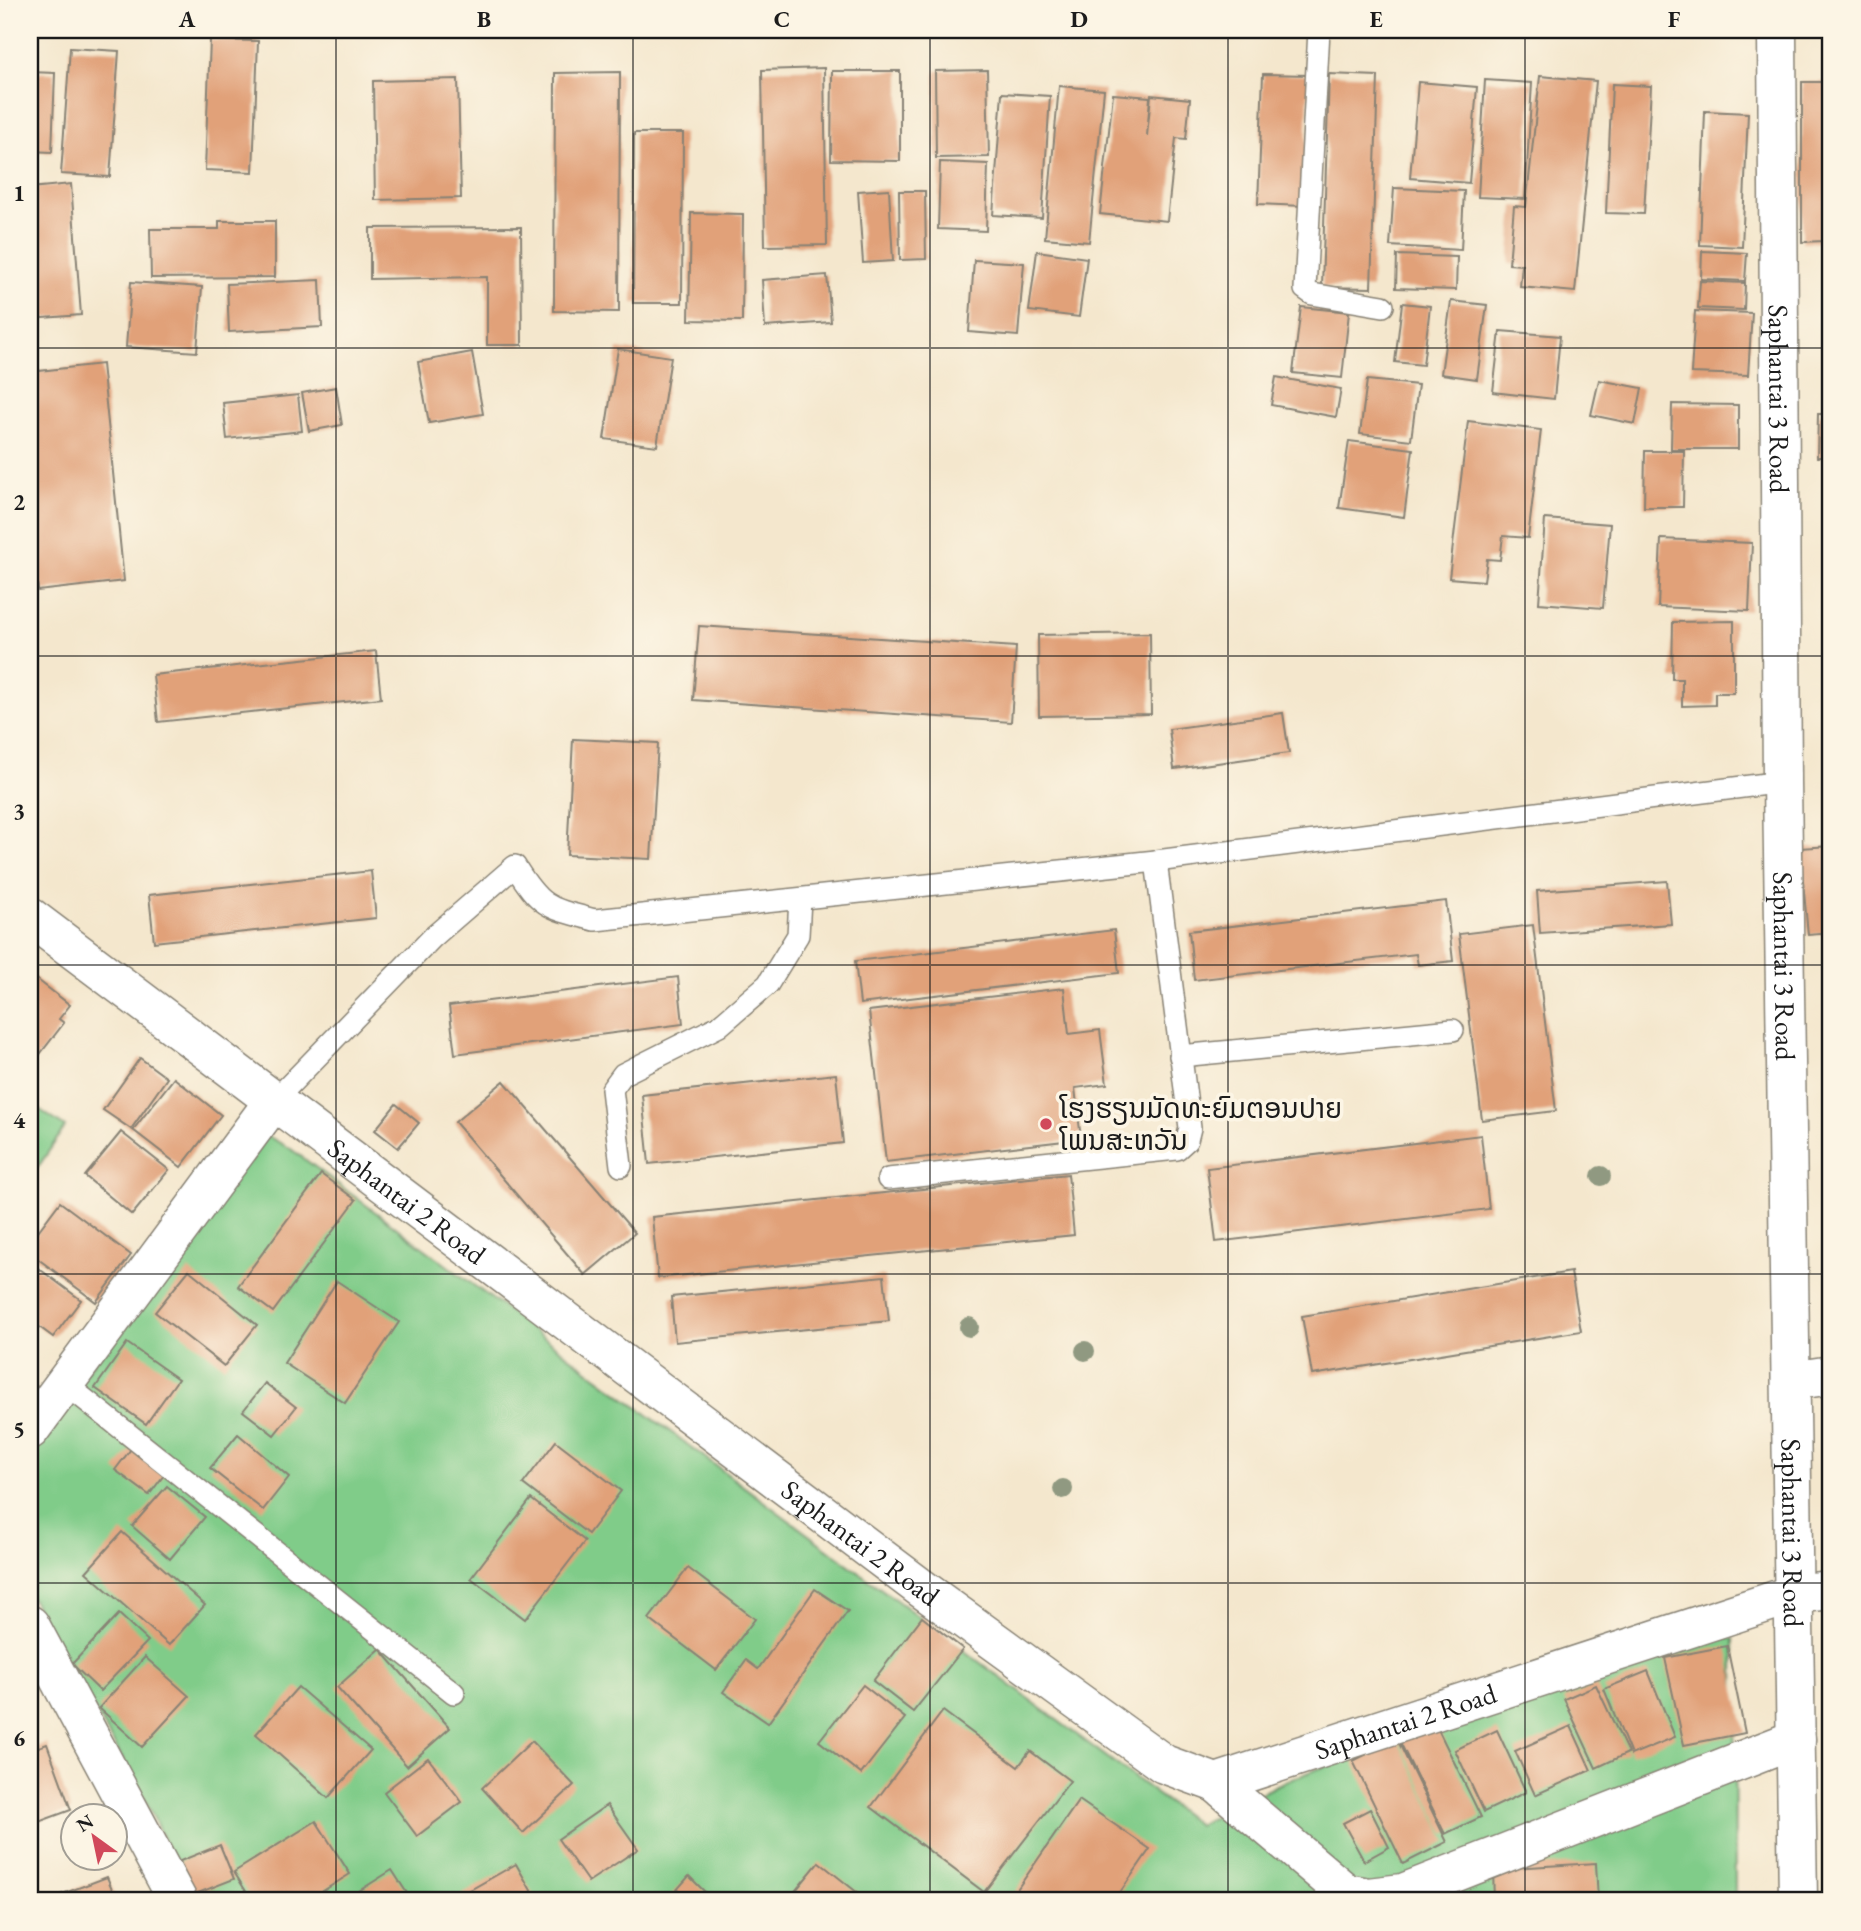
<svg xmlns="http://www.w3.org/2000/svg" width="1861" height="1931" viewBox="0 0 1861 1931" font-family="'EB Garamond','Noto Sans Lao',serif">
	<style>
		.green { fill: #80cc89; stroke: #4e7452; stroke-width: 2 }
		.building { fill: #e1a179 }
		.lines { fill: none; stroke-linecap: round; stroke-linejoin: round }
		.service-casing { stroke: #888274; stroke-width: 24 }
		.minor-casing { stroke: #888274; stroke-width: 41 }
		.service { stroke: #fff; stroke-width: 21 }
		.minor { stroke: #fff; stroke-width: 38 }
		.tree { fill: #909981 }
		.grid { fill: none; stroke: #1c1c1c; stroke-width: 2; stroke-opacity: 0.55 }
		.poi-dot { fill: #d1495b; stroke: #fcf5e5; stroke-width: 2.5 }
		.labels { text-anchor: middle; stroke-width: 7; stroke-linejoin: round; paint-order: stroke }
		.street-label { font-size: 28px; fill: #1c1c1c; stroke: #fcf5e5 }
		.poi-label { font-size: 28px; fill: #1c1c1c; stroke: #fcf5e5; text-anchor: start }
		.neatline { fill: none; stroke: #1c1c1c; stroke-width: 2.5 }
		.grid-label { font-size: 23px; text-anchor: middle; font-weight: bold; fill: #1c1c1c }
	</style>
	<rect width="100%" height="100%" fill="#fcf5e5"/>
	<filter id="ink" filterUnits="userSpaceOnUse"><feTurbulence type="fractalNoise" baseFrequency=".0143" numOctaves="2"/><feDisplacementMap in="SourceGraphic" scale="14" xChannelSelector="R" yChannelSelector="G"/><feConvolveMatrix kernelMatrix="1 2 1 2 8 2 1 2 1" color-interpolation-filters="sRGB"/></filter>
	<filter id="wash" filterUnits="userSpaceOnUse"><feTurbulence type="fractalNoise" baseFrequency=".00686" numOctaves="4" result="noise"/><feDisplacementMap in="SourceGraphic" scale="28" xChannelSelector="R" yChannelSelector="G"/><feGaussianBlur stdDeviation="1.57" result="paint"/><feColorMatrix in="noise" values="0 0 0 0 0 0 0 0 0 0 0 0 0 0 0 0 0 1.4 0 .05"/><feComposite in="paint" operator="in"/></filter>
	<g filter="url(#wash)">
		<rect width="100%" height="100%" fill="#f4e7cd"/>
		<g class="green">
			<path d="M30 1103 65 1127 30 1179Z"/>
			<path d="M264 1134 291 1149 1198 1825 1277 1785 1435 1723 1714 1636 1734 1639 1735 1901H191L145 1799 30 1596V1447Z"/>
		</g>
		<g id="blocks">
			<g class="building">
				<path d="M210 40 258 41 253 172 205 170Z"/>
				<path d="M70 48 119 51 110 177 61 174Z"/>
				<path d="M824 68 827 245 765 246 762 70Z"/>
				<path d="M987 70 989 157 936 158 935 71Z"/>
				<path d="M832 71H900V161L831 160Z"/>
				<path d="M30 72 55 73 52 152 30 151Z"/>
				<path d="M620 72 619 312 554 311 555 73Z"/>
				<path d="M1263 74 1309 75 1304 206 1258 204Z"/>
				<path d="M1329 74 1378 76 1371 288 1322 287Z"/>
				<path d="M1540 76 1596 81 1575 292 1520 287 1522 265 1509 264 1514 206 1526 207Z"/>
				<path d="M458 79 461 198 375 200 373 81Z"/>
				<path d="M1485 80 1532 83 1525 199 1478 197Z"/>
				<path d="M1418 82 1477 87 1469 183 1410 178Z"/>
				<path d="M1802 82H1831V225H1825L1824 241 1802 242Z"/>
				<path d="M1612 84 1651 86 1644 214 1606 213Z"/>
				<path d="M1059 86 1104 90 1089 242 1045 238Z"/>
				<path d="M1002 93 1050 96 1042 218 993 215Z"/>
				<path d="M1113 94 1150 97 1147 136 1151 95 1190 99 1186 139 1176 138 1167 221 1100 214Z"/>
				<path d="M1705 111 1748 113 1742 247 1700 245Z"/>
				<path d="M634 133H683L682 303H633Z"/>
				<path d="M940 162 988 164 986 231 938 229Z"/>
				<path d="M71 184 81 315 30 319V188Z"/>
				<path d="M1394 188 1464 191 1461 250 1390 246Z"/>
				<path d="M889 189 893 261 863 263 858 191Z"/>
				<path d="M899 191H925L926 259 900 260Z"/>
				<path d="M691 213 743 214 742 321 689 320Z"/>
				<path d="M219 221H275V277L151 278 150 229H219Z"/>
				<path d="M521 227 522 345H487V277L370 279V228Z"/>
				<path d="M1037 251 1087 258 1079 317 1029 311Z"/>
				<path d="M1702 251 1747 253 1745 281 1701 279Z"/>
				<path d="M1397 255 1457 257 1456 290 1396 288Z"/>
				<path d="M974 260 1024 263 1018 336 969 332Z"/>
				<path d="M827 275 831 322 765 327 762 280Z"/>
				<path d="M320 280 322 327 229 332 227 284Z"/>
				<path d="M1700 281 1745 283 1744 310 1698 308Z"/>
				<path d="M131 282 202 287 197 352 126 347Z"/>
				<path d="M1451 301 1487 305 1477 379 1441 374Z"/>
				<path d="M1402 303 1430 306 1423 365 1395 362Z"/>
				<path d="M1301 307 1349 312 1342 378 1293 373Z"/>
				<path d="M1695 311 1752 313 1748 375 1691 373Z"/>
				<path d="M1500 331 1560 336 1554 399 1493 392Z"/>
				<path d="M1824 343H1831V404H1826Z"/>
				<path d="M618 349 671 357 657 446 604 439Z"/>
				<path d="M472 352 483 414 429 423 418 362Z"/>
				<path d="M102 364 124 581 38 591 30 509V372Z"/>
				<path d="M1276 377 1341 389 1336 417 1271 405Z"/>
				<path d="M1367 380 1418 385 1411 440 1360 434Z"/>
				<path d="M1599 380 1642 388 1635 424 1591 415Z"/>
				<path d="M336 387 342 425 309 431 302 393Z"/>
				<path d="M298 395 302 431 227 439 223 403Z"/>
				<path d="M1672 404 1738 405V449H1671Z"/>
				<path d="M1818 414H1831V457H1817Z"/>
				<path d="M1468 421 1541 430 1528 538 1503 536 1500 560 1487 559 1484 581 1449 578Z"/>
				<path d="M1349 441 1413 449 1404 517 1339 508Z"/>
				<path d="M1645 451H1684L1683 507H1644Z"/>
				<rect x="1823" y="504" width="8" height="57"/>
				<path d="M1545 519 1610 524 1603 608 1539 603Z"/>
				<path d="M1661 539 1752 543 1749 611 1658 607Z"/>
				<path d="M1824 569H1831V607H1822Z"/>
				<path d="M1734 621V693H1715V705L1682 706V679H1672L1673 622Z"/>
				<path d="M699 626 1016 647 1011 722 693 700Z"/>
				<path d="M1150 633 1151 714 1039 716 1038 635Z"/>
				<path d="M376 651 381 698 158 722 153 675Z"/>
				<path d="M1283 713 1289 753 1174 769 1169 729Z"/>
				<path d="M573 739 658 743 651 859 567 855Z"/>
				<path d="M1831 846V933L1808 935 1800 848Z"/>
				<path d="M371 871 376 918 154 942 149 895Z"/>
				<path d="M1667 881 1671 924 1540 933 1537 891Z"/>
				<path d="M1446 901 1453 961 1418 965 1416 954 1194 980 1189 931Z"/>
				<path d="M1533 925 1556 1111 1482 1120 1459 934Z"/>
				<path d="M1114 930 1119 973 860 1004 855 961Z"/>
				<path d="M30 974 70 1005 59 1019 64 1023 30 1067Z"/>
				<path d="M678 977 683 1024 455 1054 449 1006Z"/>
				<path d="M1064 988 1069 1034 1100 1030 1107 1084 1075 1088 1081 1139 886 1162 869 1011Z"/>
				<path d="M140 1058 167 1078 131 1129 103 1110Z"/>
				<path d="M836 1074 843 1143 649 1164 642 1095Z"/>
				<path d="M174 1078 221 1115 181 1167 133 1130Z"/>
				<path d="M504 1081 635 1233 585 1275 455 1122Z"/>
				<path d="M396 1104 419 1123 398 1148 375 1130Z"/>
				<path d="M121 1132 169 1170 132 1215 85 1176Z"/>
				<path d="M1481 1135 1489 1209 1216 1242 1207 1168Z"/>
				<path d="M321 1174 356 1200 273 1312 238 1286Z"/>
				<path d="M1068 1174 1074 1235 658 1278 652 1217Z"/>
				<path d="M60 1202 131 1255 96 1302 30 1253V1242Z"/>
				<path d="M30 1262 81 1300 53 1337 30 1320Z"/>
				<path d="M189 1270 257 1325 224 1366 155 1312Z"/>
				<path d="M1571 1272 1581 1331 1312 1375 1302 1316Z"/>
				<path d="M884 1276 889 1321 675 1342 671 1297Z"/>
				<path d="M337 1281 399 1322 345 1403 284 1363Z"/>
				<path d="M127 1343 178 1379 146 1424 95 1388Z"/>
				<path d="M265 1383 296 1407 274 1435 243 1411Z"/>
				<path d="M238 1434 289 1477 263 1510 210 1468Z"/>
				<path d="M556 1441 621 1491 588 1534 523 1484Z"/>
				<path d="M131 1449 164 1475 149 1495 115 1470Z"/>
				<path d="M167 1486 205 1517 170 1559 132 1526Z"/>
				<path d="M531 1499 585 1541 525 1619 471 1578Z"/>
				<path d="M122 1532 205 1605 169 1645 86 1572Z"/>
				<path d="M688 1568 755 1619 716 1670 649 1619Z"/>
				<path d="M815 1589 848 1611 768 1723 723 1692 746 1660 758 1669Z"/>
				<path d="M119 1614 148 1641 100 1691 72 1664Z"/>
				<path d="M922 1617 963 1649 913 1712 873 1681Z"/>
				<path d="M1727 1646 1745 1733 1684 1745 1665 1658Z"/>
				<path d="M380 1649 450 1728 407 1766 337 1687Z"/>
				<path d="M145 1657 189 1696 142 1747 99 1708Z"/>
				<path d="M1648 1671 1675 1737 1631 1755 1604 1689Z"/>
				<path d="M863 1685 905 1718 861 1774 819 1741Z"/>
				<path d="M1596 1685 1628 1753 1596 1768 1564 1699Z"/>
				<path d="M298 1687 371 1750 328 1798 256 1734Z"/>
				<path d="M943 1711 1018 1767 1030 1751 1070 1781 984 1892 871 1807Z"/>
				<path d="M1435 1723 1481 1817 1445 1834 1399 1740Z"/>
				<path d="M1571 1726 1591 1770 1535 1795 1515 1751Z"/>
				<path d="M1497 1730 1526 1792 1484 1812 1455 1750Z"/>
				<path d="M1397 1739 1447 1842 1403 1864 1353 1761Z"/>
				<path d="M532 1741 574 1785 523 1833 482 1788Z"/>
				<path d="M47 1744 71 1810 30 1825V1750Z"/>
				<path d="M428 1758 462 1802 417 1836 384 1792Z"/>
				<path d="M1079 1800 1150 1849 1114 1901H1009Z"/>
				<path d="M607 1805 638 1849 588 1882 558 1839Z"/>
				<path d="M1370 1809 1389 1847 1364 1861 1343 1823Z"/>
				<path d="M316 1821 350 1874 307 1901H252L234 1872Z"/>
				<path d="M220 1845 234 1879 193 1895 180 1861Z"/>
				<path d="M819 1862 868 1901H787Z"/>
				<path d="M1596 1863 1598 1901H1494L1493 1869Z"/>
				<path d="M516 1864 537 1901H460L458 1897Z"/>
				<path d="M392 1870 412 1901H343Z"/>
				<path d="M689 1876 714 1901H667Z"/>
				<path d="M107 1877 117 1901H44Z"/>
			</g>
		</g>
	</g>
	<g filter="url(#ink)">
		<use href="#blocks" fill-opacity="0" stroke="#888274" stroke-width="2"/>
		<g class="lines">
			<defs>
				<g id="service">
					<path d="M1319 30 1305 289 1312 294 1383 306"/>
					<path d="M1180 1056 1453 1030"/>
					<path d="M273 1102 433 937 515 866C541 908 548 908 595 920L1156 861 1782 782"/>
					<path d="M621 1166 612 1089 623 1074 719 1026 768 984 798 935 800 899"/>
					<path d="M888 1179 1177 1149 1187 1140 1190 1128 1156 861"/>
					<path d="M63 1382 454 1693"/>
				</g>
				<g id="minor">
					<path id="s1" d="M1777 30 1782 782 1798 1901"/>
					<path id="s2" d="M30 917 921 1588 1164 1764 1216 1783 1794 1594 1831 1590"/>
					<path d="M1791 1381 1831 1375"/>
					<path d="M30 1430 273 1102"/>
					<path d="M30 1625 178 1901"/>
					<path d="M1216 1783 1346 1893 1368 1897 1403 1893 1796 1739"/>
				</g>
			</defs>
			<use href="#service" class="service-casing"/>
			<use href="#minor" class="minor-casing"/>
			<use href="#service" class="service"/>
			<use href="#minor" class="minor"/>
		</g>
		<g class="tree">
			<circle cx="1601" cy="1176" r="10"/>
			<circle cx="969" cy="1327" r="10"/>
			<circle cx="1085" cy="1351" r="10"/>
			<circle cx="1063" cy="1489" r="10"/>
		</g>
	</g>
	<path class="grid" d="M336 30V1901M633 30V1901M930 30V1901M1228 30V1901M1525 30V1901M30 348H1831M30 656H1831M30 965H1831M30 1274H1831M30 1583H1831"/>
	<circle class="poi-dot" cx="1046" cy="1124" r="7"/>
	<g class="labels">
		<g class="street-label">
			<text dy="10" stroke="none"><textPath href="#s1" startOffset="369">Saphantai 3 Road</textPath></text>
			<text dy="10" stroke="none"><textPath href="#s1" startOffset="936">Saphantai 3 Road</textPath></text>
			<text dy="10" stroke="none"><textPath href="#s2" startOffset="472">Saphantai 2 Road</textPath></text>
			<text dy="10" stroke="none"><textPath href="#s1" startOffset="1503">Saphantai 3 Road</textPath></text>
			<text dy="10" stroke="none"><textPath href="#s2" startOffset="1040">Saphantai 2 Road</textPath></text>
			<text dy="10" stroke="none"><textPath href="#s2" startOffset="1670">Saphantai 2 Road</textPath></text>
		</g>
		<g class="poi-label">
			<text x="1060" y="1118">ໂຮງຮຽນມັດທະຍົມຕອນປາຍ<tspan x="1060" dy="32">ໂພນສະຫວັນ</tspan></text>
		</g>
	</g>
	<rect width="1861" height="1931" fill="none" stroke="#fcf5e5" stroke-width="77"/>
	<g transform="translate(94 1837) rotate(327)"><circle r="33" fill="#fcf5e5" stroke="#a29e95" stroke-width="2"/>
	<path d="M0-5L12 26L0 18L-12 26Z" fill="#d1495b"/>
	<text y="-10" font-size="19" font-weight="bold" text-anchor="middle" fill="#1c1c1c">N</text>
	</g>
	<rect x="38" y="38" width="1784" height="1854" class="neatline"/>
	<g class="grid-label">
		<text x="187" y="27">A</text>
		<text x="484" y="27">B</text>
		<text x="782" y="27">C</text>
		<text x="1079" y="27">D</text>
		<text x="1376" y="27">E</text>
		<text x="1674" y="27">F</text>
		<text x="19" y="201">1</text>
		<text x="19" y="510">2</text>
		<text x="19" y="819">3</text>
		<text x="19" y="1128">4</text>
		<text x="19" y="1437">5</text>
		<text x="19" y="1746">6</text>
	</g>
</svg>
